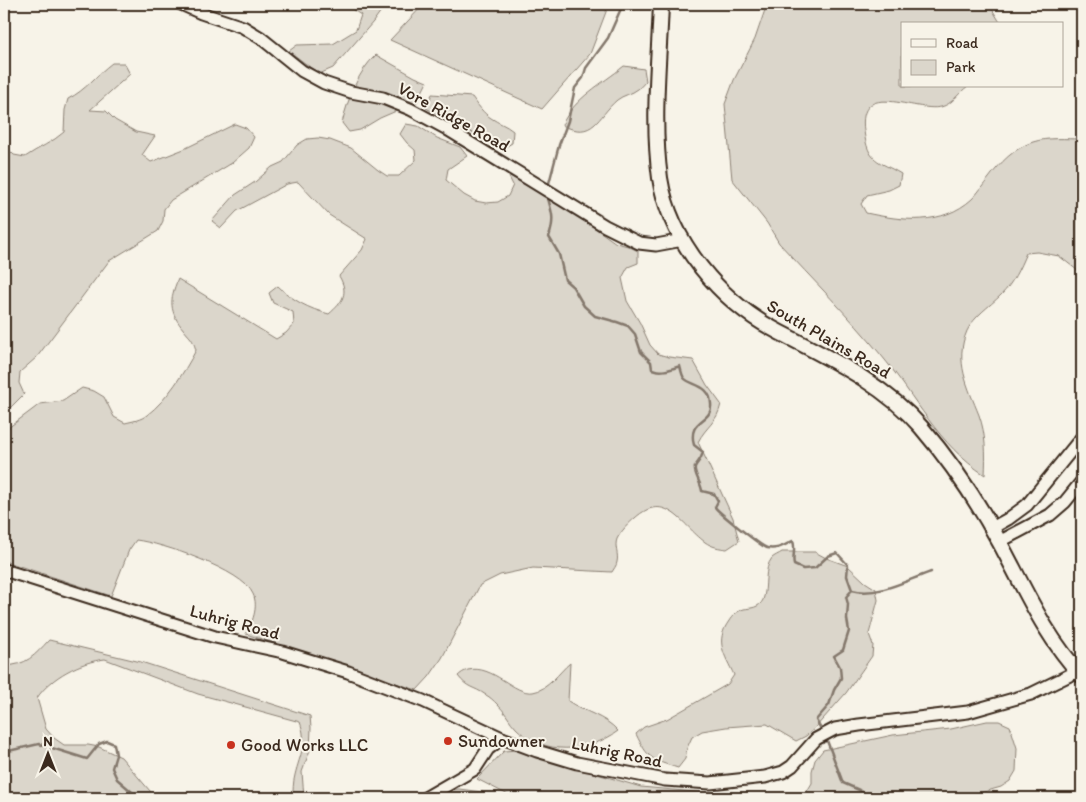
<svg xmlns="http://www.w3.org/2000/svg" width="1086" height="802" viewBox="0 0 1086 802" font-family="Itim,sans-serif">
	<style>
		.green { fill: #dbd6cb; stroke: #8b8074 }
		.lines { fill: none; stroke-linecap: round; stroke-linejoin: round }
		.stream { stroke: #84786c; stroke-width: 2.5 }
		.minor-casing { stroke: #3b2a1e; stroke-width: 15 }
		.major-casing { stroke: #3b2a1e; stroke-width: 18 }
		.minor { stroke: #f7f3e8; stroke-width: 11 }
		.major { stroke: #f7f3e8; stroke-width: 14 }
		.poi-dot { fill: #c8321e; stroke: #f7f3e8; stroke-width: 2 }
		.labels { text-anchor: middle; stroke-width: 4; stroke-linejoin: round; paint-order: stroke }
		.street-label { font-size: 18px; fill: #3b2a1e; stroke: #f7f3e8 }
		.poi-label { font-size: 18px; fill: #3b2a1e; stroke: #f7f3e8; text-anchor: start }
	</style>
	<rect width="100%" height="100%" fill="#f7f3e8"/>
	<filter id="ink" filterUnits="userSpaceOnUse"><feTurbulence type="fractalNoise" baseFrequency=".02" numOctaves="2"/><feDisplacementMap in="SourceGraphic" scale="10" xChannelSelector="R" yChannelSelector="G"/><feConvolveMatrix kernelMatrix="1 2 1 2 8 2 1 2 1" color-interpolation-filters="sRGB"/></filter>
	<g filter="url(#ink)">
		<g class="green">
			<path d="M344 4H386L373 22 333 68 319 74 289 51 297 45 333 44 356 30 361 15Z"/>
			<path d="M424 4H609L590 54 542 109 390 40Z"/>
			<path d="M767 4H989L1001 24H902V86H968C958 93 953 104 941 107 915 113 857 78 864 131 868 163 878 160 901 174L899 185 889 190 867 195 861 204 866 213C903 221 942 226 972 199 978 193 983 185 989 178 1000 163 1014 148 1033 142 1048 137 1066 139 1082 139V274L1059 256 1037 252 1026 253C1019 269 1013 283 1001 295 989 307 974 316 967 331 954 361 968 387 979 415 986 434 986 454 985 475 938 445 916 397 881 355 849 316 813 280 779 243L767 223 732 179 725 104 734 80 755 39Z"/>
			<path d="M376 55 415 77 427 82 417 102 380 118 360 130 349 132 342 123C348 99 358 71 376 55Z"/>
			<path d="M112 63H124L130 74 90 110 106 111 115 120 136 132 155 136 142 155 151 162 184 149 235 124 246 128 254 137 249 148 232 163 171 200 164 209 163 221 158 231 109 261 37 357 20 372 19 383 24 394 4 414V145L14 155 25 157C38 148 53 142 64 132L65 110 68 99C86 90 96 75 112 63Z"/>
			<path d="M624 66 644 69 646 81C644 83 641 87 638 89 632 94 623 95 617 100 597 117 594 141 562 125 574 98 602 84 624 66Z"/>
			<path d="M432 94 472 97C478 105 483 113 491 118 498 123 506 125 513 131L512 143 502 149 426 108Z"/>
			<path d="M406 124 418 126 437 138 460 147 467 156 448 169 446 180 464 195 475 201 486 203 498 202 508 196 513 185 508 175 571 211 616 243 628 246 638 251V263L628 267 622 278 627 301 640 323 650 345 658 354 669 357 693 360 707 385 721 404C717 423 706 426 698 442L733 518 739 541 727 549C719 548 712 547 705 542 682 525 666 490 635 518 629 523 621 531 617 539 614 547 619 554 617 562 617 565 613 570 612 572L533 568 500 575 480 585 442 658 429 677 417 690 246 634C252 623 259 607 253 594 243 570 161 543 136 540L129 550 111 596 4 561V431L40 404 63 401 82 388 94 391 104 397 114 417 125 423C133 421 141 420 147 415 167 400 185 371 196 350 192 337 191 339 184 330 169 312 169 300 178 279L276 339 286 333 294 324 293 312 273 303 269 293 278 286C292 300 309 309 329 314 343 302 349 293 339 276L362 250 367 239 329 215 298 182 287 184 237 211 221 228 212 221 235 195 255 182 272 167 283 162 297 145 307 139 318 138 330 140 351 148 378 170 387 176H399L416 160 415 150 407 143 400 134Z"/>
			<path d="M782 552H815L826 558 848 566 865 582 876 589 878 600 869 634 873 645 872 656 846 693 815 728 806 736 796 741 767 724 726 727 702 731 692 737 687 748 685 759 678 768C652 760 648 759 636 734L644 727 667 719 728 684 734 675C725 655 714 642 729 621 732 616 737 611 744 609 751 608 759 608 763 600 768 587 763 569 772 558 774 556 779 554 782 552Z"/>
			<path d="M49 640 141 662 310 716 311 728 310 750 302 772 304 798H293C293 791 293 782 295 775 300 754 308 743 300 722L198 694 105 659C80 662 51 677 37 698L46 729 54 738 64 745H88L99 747 121 757 156 798H4V666C27 665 34 656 49 640Z"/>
			<path d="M570 663 568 701C584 712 605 716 618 731 588 753 543 756 516 728 509 721 505 711 497 704 494 701 490 697 486 695 473 686 468 689 458 676 460 674 464 671 468 670 493 664 514 695 533 692 548 690 559 672 570 663Z"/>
			<path d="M987 721H999L1010 726 1017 748 1016 771 1010 781 1001 787 963 798H803L812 783V771L815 760 823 750 893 735 951 729Z"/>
			<path d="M516 750 641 787 760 798H514L477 779 504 751Z"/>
			<path d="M459 789 482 792 489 798H433L447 790Z"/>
		</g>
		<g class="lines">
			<g class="stream">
				<path d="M548 187 559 145 568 121 575 88 583 78 586 68 608 38 623 4"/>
				<path d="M547 195C552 213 555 218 549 237L559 254 565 280 573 287 584 306 595 316 617 322 628 326 635 334 641 352 651 362 652 369C662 373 671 369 680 366 681 370 682 375 684 378 691 386 710 384 711 404 713 423 687 418 694 445L703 452C700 463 698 460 695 467 693 472 701 483 702 491L714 494 718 501 715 507C718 512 762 547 767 548 778 550 784 545 793 541 796 549 792 557 794 565L803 569 815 568 828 556 837 553 848 565 847 576 852 590 846 597 848 604 847 619 849 631 843 650 834 656 840 667 841 678 834 690 829 705 816 720 822 731"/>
				<path d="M852 590C878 597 907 580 931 572"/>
				<path d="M826 738 843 783 859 790 868 798"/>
				<path d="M4 752 39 744 87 759 99 744 107 741 114 744 116 755 112 768 117 779 139 798"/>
			</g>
			<defs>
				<g id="minor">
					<path d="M181 4 201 13 243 27 261 38 302 71 324 83 351 92 383 98 410 109 447 129 605 226 639 243 656 245 683 240"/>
					<path d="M992 528 1008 519 1027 505 1082 437"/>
					<path d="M999 542 1050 515 1065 502 1082 481"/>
					<path d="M4 570 215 637 283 652 348 672 423 701 502 738 537 751 577 763 665 780 710 783 765 777 783 772 792 766 816 739 835 729 859 725 968 712 1031 694 1078 671"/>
					<path d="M425 798 475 769 488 749 502 738"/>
				</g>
				<path id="major" d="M661 4C659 61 652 121 660 178 670 242 721 302 777 331 828 358 883 383 921 427 951 462 978 502 1000 543 1026 591 1044 635 1082 676"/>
			</defs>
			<use href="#minor" class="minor-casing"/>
			<use href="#major" class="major-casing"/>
			<use href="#minor" class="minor"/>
			<use href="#major" class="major"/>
		</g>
	</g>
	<g class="poi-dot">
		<circle cx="448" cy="741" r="5"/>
		<circle cx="231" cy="745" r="5"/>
	</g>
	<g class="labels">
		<g class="street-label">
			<text transform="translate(454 117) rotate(29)" y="6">Vore Ridge Road</text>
			<text transform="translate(829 339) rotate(30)" y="6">South Plains Road</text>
			<text transform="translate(235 622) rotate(15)" y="6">Luhrig Road</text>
			<text transform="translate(617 752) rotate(12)" y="6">Luhrig Road</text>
		</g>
		<g class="poi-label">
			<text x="458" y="747">Sundowner</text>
			<text x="241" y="751">Good Works LLC</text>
		</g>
	</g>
	<rect width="1086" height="802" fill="none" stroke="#f7f3e8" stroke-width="20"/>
	<rect x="10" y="10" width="1066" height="782" fill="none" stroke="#3b2a1e" stroke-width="2" filter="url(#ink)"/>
	<rect x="901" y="22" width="162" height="65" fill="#f7f3e8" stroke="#aca397"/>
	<rect x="911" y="39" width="25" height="8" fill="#f7f3e8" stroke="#aca397"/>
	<text x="946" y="48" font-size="15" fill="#3b2a1e">Road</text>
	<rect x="911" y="60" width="25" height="15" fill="#dbd6cb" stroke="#aca397"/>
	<text x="946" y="72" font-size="15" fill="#3b2a1e">Park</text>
	<g transform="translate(48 754)" stroke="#f7f3e8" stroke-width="4" paint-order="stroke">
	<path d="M0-4L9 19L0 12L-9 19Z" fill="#3b2a1e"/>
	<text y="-8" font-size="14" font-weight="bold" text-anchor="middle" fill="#3b2a1e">N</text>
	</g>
</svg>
